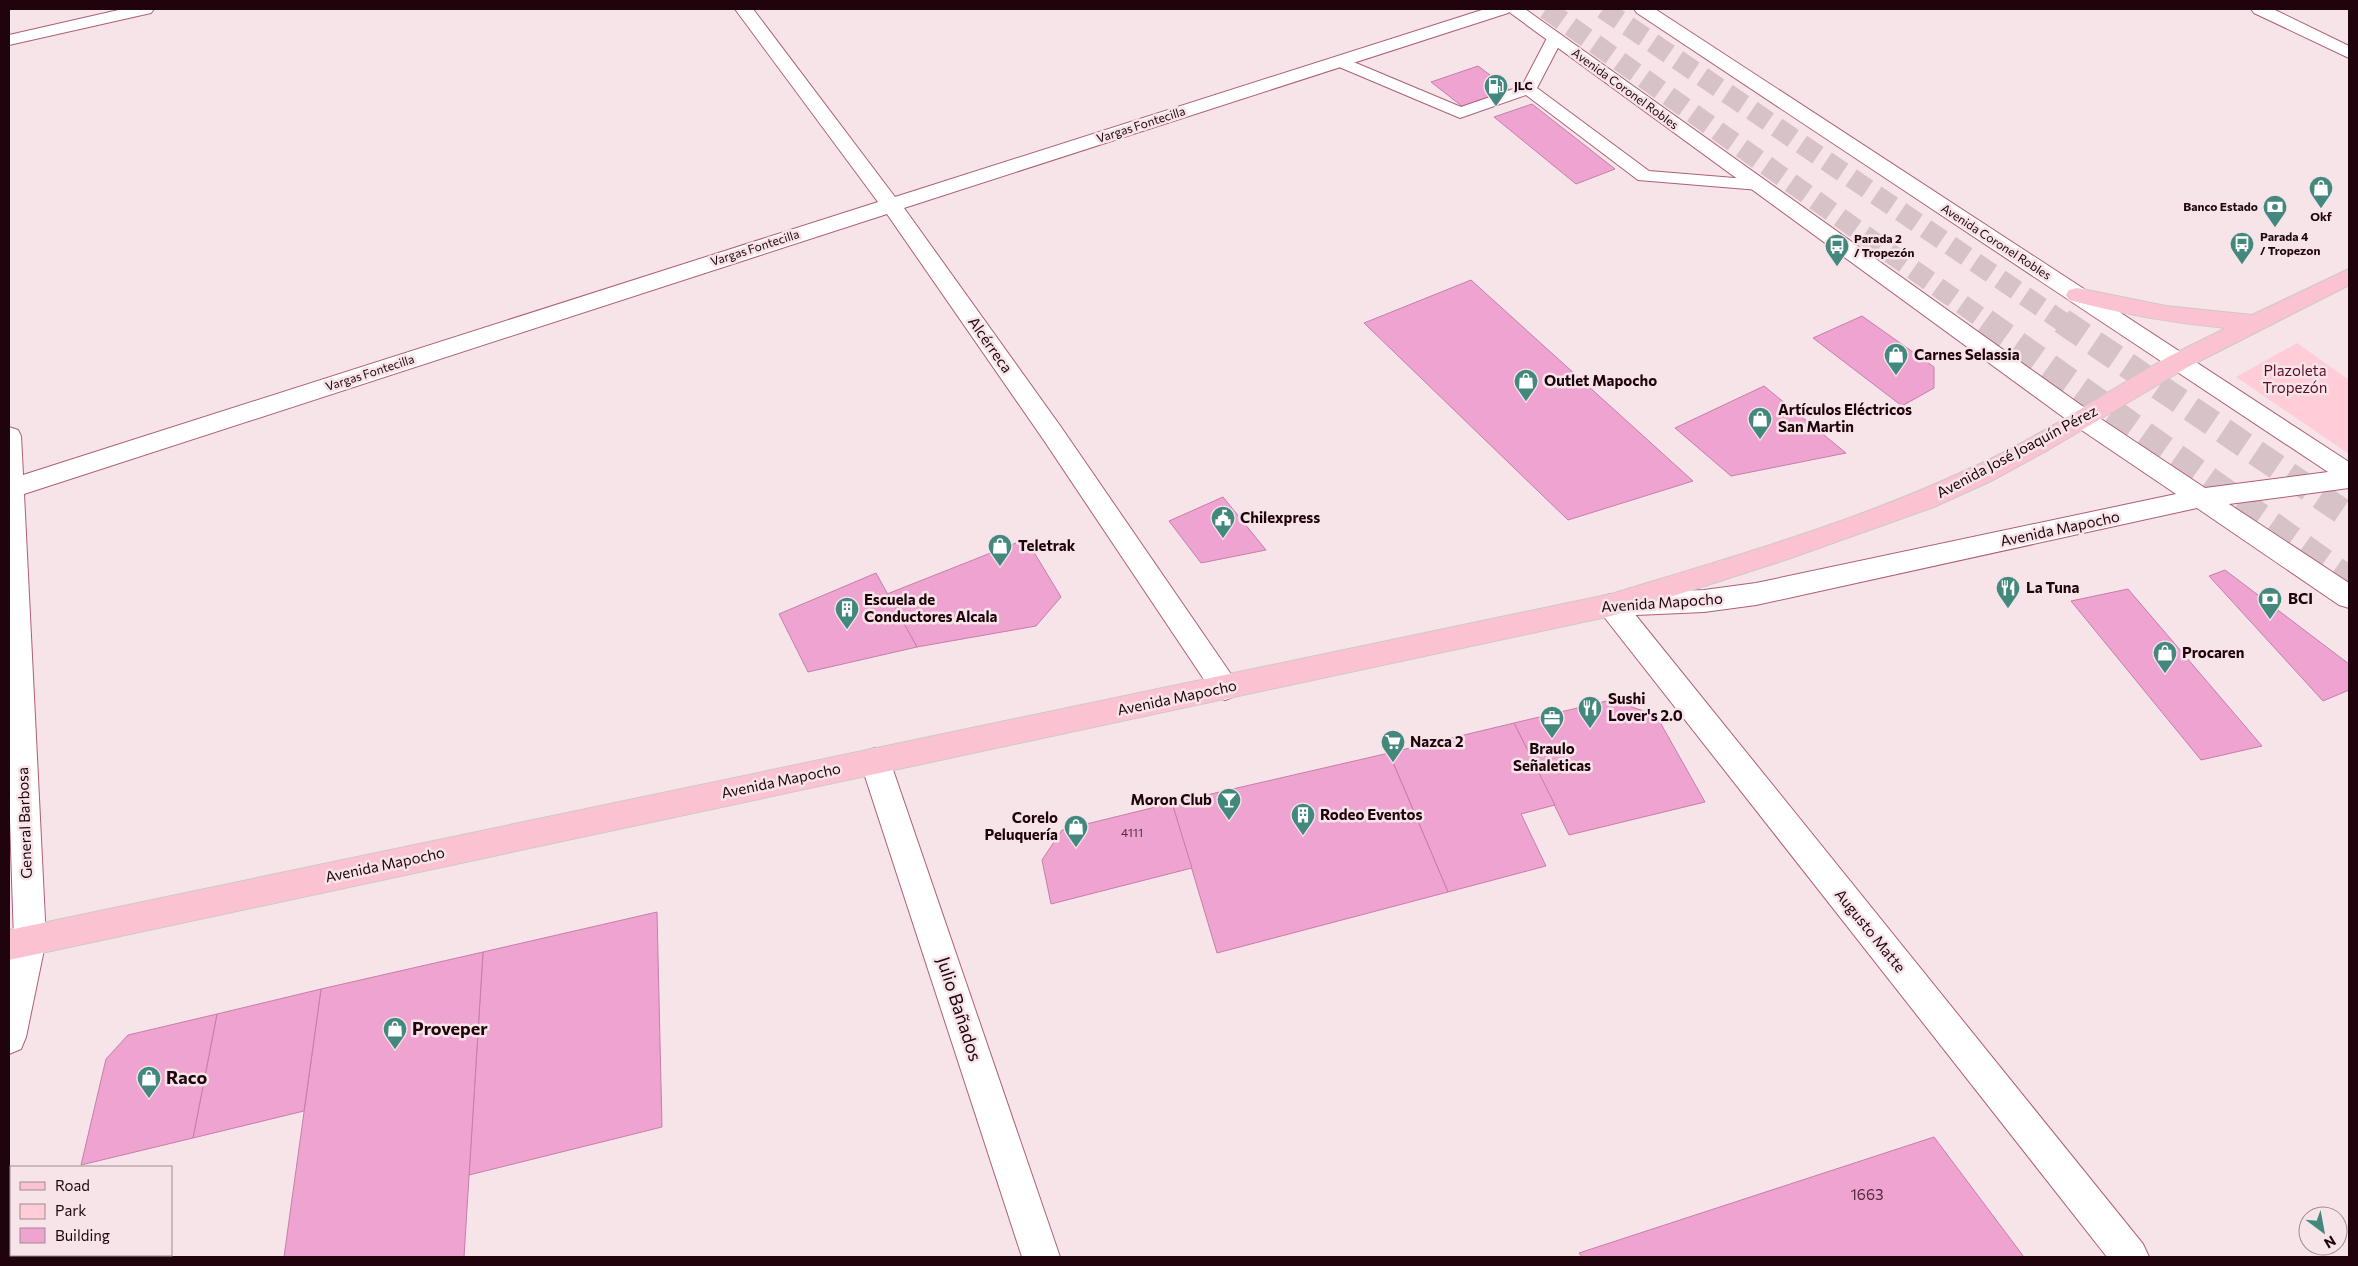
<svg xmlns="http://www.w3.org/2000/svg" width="2358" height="1266" viewBox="0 0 2358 1266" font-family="Commissioner,sans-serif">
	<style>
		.green { fill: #ffccd8 }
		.building { fill: #eea3d0; stroke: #c67eaa }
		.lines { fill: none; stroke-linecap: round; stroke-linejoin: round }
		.motorway-tunnel-far1 { stroke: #d7c2c7; stroke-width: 20; stroke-dasharray: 20 10; stroke-linecap: butt }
		.motorway-tunnel { stroke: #d7c2c7; stroke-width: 26; stroke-dasharray: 26 13; stroke-linecap: butt }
		.service-casing { stroke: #ae5f75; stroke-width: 2 }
		.minor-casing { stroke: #ae5f75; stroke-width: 2 }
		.tertiary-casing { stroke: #ae5f75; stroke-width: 2 }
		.secondary-casing { stroke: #ae5f75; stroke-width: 2 }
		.primary-casing { stroke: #cec8ca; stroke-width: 2 }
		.service { fill: #fff; fill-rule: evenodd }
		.minor { fill: #fff; fill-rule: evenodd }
		.tertiary { fill: #fff; fill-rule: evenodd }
		.secondary { fill: #fff; fill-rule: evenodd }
		.primary { fill: #fbc3d2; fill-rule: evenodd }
		.labels { text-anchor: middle; stroke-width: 5; stroke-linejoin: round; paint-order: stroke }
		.far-poi-label { font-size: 12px; font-weight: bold; fill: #20040d; stroke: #f7e4e8; text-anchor: start }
		.far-street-label { font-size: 12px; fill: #20040d; stroke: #f7e4e8 }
		.number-label { font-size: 12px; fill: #542c3e }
		.street-label { font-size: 15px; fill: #20040d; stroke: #f7e4e8 }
		.poi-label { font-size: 15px; font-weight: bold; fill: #20040d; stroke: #f7e4e8; text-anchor: start }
		.park-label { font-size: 15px; fill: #580d2a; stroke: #f7e4e8 }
		.near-number-label { font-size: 15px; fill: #542c3e }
		.near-street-label { font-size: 18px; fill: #20040d; stroke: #f7e4e8 }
		.near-poi-label { font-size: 18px; font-weight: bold; fill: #20040d; stroke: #f7e4e8; text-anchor: start }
	</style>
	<rect width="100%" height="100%" fill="#f7e4e8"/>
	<path class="green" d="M2297 343 2349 380V454L2236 377Z"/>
	<g class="building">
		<path d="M1478 66 1510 90 1463 107 1431 82Z"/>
		<path d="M1532 104 1615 169 1576 184 1494 117Z"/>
		<path d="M1471 280 1693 481 1568 520 1364 323Z"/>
		<path d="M1862 316 1934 367V388L1902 406 1813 338Z"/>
		<path d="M1764 386 1846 453 1731 476 1675 428Z"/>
		<path d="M1223 497 1266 550 1201 563 1169 521Z"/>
		<path d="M1026 539 1061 597 1036 626 917 647 887 594Z"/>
		<path d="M2225 570 2349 664V690L2323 701 2209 576Z"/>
		<path d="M876 573 917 647 808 672 779 614Z"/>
		<path d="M2128 589 2262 746 2201 760 2071 601Z"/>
		<path d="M1611 700 1656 715 1705 802 1569 835 1514 723Z"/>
		<path d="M1514 723 1555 805 1521 814 1546 866 1448 892 1389 753Z"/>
		<path d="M1389 753 1448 892 1217 953 1172 803Z"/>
		<path d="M1172 803 1192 868 1051 904 1042 860 1062 830Z"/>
		<path d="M657 912 662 1127 469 1175 483 952Z"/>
		<path d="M483 952 464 1257H284L321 989Z"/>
		<path d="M321 989 304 1111 193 1138 217 1014Z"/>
		<path d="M217 1014 193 1138 81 1165 106 1059 128 1035Z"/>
		<path d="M1934 1137 2024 1257H1582L1579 1253Z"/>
	</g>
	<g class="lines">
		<g class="motorway-tunnel-far1">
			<path d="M1546 9 1987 322"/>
			<path d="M1603 9 2063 322"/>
		</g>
		<g class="motorway-tunnel">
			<path d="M1985 321 2349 579"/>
			<path d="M2062 321 2349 516"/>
		</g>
		<defs>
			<path id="service" d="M1555 33 1561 35 1563 38 1537 88 1649 171 1759 180 1765 181 1768 185 1765 189 1759 190 1638 180 1526 95 1460 118 1332 64 1330 61 1332 58H1344L1461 107 1522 86 1547 38 1549 35Z"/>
			<g id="minor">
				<path d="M735 9H753L895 197 1485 9H1511L1508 13 904 208 1061 427 1235 680 1239 688 1235 696 1225 700 1215 696 1043 439 887 214 24 494 46 940 26 1037 21 1049 9 1054V963L14 940 9 789V427L18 430 21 436 23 475 878 202Z"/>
				<path d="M1611 594 1621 597 2143 1244 2149 1257H2107L1601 613 1597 605 1601 597Z"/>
				<path d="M875 748 885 752 890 761 1060 1257H1022L860 761 865 752Z"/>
			</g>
			<g id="tertiary">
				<path d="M123 9H154L151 13 9 45V35Z"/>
				<path d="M2251 9H2273L2349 46V58L2254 13Z"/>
			</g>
			<path id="secondary" d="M1505 9H1525L2092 413 2205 488 2328 472 1637 13 1634 9H1655L2349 462V488L2229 504 2349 583V608L2339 605 2197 508 1756 605 1704 612 1613 616 1603 613 1599 605 1603 597 1613 594 1704 590 1756 583 2176 494 2074 425Z"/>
			<path id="primary" d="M2349 269V285L2186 368 2048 450 1991 481 1934 507 1788 559 1611 616 9 960V930L1611 594C1732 557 1856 522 1971 468 2040 437 2103 394 2168 357 2187 347 2207 338 2226 328 2173 323 2121 314 2069 300L2066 295 2069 290 2077 288 2166 306 2252 315Z"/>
		</defs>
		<use href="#service" class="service-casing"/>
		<use href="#minor" class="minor-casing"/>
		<use href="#tertiary" class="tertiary-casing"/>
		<use href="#secondary" class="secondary-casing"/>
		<use href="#primary" class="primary-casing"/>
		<use href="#service" class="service"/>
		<use href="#minor" class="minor"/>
		<use href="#tertiary" class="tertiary"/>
		<use href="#secondary" class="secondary"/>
		<use href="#primary" class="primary"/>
	</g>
	<defs>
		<symbol id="fuel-pin" viewBox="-11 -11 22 30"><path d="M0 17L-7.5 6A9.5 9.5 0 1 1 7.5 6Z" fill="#43887d" stroke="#f7e4e8"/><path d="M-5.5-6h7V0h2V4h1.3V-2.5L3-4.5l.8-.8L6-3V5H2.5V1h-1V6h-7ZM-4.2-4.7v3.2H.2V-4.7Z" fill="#fff"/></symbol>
		<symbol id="shop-pin" viewBox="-11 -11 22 30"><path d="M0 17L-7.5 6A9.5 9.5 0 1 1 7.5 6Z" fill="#43887d" stroke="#f7e4e8"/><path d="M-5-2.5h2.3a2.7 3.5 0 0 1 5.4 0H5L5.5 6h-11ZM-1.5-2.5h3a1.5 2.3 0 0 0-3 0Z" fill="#fff"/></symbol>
		<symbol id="bank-pin" viewBox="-11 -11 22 30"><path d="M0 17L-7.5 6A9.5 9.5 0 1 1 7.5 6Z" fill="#43887d" stroke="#f7e4e8"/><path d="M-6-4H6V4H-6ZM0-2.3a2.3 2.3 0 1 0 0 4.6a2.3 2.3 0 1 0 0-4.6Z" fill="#fff"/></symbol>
		<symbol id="bus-pin" viewBox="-11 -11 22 30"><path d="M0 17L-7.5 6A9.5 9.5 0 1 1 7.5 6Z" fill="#43887d" stroke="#f7e4e8"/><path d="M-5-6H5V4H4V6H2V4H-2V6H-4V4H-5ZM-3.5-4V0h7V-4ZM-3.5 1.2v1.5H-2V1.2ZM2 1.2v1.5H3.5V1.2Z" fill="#fff"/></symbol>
		<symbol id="civic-pin" viewBox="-11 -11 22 30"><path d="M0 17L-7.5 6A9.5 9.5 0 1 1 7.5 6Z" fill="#43887d" stroke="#f7e4e8"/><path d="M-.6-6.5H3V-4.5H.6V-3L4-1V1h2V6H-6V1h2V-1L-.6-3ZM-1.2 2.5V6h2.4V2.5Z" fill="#fff"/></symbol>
		<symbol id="restaurant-pin" viewBox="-11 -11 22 30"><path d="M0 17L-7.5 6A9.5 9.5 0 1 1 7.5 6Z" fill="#43887d" stroke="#f7e4e8"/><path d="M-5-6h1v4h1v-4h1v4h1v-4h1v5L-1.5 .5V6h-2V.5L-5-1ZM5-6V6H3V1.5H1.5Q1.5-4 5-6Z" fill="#fff"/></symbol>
		<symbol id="building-pin" viewBox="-11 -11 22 30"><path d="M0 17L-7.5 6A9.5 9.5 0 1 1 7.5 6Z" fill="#43887d" stroke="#f7e4e8"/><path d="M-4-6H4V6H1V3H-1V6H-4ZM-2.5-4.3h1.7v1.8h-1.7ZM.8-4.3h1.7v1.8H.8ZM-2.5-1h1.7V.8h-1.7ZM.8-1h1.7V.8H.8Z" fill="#fff"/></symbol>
		<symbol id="office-pin" viewBox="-11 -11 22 30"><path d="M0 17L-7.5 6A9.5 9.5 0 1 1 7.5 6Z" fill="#43887d" stroke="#f7e4e8"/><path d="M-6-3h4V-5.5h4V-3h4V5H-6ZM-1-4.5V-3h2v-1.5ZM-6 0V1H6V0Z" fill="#fff"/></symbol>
		<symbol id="supermarket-pin" viewBox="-11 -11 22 30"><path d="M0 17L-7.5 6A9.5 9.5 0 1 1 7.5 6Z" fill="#43887d" stroke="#f7e4e8"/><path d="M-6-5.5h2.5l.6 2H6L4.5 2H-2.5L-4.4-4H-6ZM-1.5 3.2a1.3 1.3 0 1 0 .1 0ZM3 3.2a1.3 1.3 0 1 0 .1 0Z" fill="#fff"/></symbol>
		<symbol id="bar-pin" viewBox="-11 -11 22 30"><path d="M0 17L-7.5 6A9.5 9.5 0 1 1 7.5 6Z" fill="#43887d" stroke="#f7e4e8"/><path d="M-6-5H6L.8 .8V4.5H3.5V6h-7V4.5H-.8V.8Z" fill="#fff"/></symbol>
	</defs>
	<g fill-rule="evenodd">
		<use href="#fuel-pin" x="1482" y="72" width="28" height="38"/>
		<use href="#shop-pin" x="2307" y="174" width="28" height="38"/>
		<use href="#bank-pin" x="2261" y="193" width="28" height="38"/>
		<use href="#bus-pin" x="2228" y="230" width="28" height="38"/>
		<use href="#bus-pin" x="1823" y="232" width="28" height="38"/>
		<use href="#shop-pin" x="1882" y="341" width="28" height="38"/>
		<use href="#shop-pin" x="1512" y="367" width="28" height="38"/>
		<use href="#shop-pin" x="1746" y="405" width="28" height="38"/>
		<use href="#civic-pin" x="1209" y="504" width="28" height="38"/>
		<use href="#shop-pin" x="986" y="532" width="28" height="38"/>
		<use href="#restaurant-pin" x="1994" y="574" width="28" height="38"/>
		<use href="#bank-pin" x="2256" y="585" width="28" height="38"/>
		<use href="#building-pin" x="833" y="595" width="28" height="38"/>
		<use href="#shop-pin" x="2151" y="639" width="28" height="38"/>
		<use href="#restaurant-pin" x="1576" y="694" width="28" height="38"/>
		<use href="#office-pin" x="1538" y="704" width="28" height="38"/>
		<use href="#supermarket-pin" x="1379" y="728" width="28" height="38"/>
		<use href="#bar-pin" x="1215" y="786" width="28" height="38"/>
		<use href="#building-pin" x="1289" y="801" width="28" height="38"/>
		<use href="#shop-pin" x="1062" y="813" width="28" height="38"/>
		<use href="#shop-pin" x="381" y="1015" width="28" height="38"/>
		<use href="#shop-pin" x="135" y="1064" width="28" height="38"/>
	</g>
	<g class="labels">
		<g class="far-poi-label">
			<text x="1514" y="90">JLC</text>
			<text x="2258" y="211" text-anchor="end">Banco Estado</text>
			<text x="2321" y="221" text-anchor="middle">Okf</text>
			<text x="2260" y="241">Parada 4<tspan x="2260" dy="14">/ Tropezon</tspan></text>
			<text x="1854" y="243">Parada 2<tspan x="1854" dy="14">/ Tropezón</tspan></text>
		</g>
		<g class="far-street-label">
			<text transform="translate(1625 89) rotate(36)" y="4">Avenida Coronel Robles</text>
			<text transform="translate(1141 125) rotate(-18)" y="4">Vargas Fontecilla</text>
			<text transform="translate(1996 242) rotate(33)" y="4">Avenida Coronel Robles</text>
			<text transform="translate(755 248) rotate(-18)" y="4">Vargas Fontecilla</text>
			<text transform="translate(370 373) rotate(-18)" y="4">Vargas Fontecilla</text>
		</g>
		<g class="number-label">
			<text x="1132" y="837">4111</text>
		</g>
		<g class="street-label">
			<text transform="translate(990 345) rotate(55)" y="5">Alcérreca</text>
			<text transform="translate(2017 452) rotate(-28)" y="5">Avenida José Joaquín Pérez</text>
			<text transform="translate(2060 529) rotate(-12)" y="5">Avenida Mapocho</text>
			<text transform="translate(1662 603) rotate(-4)" y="5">Avenida Mapocho</text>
			<text transform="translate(1177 698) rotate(-12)" y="5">Avenida Mapocho</text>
			<text transform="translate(781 781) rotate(-12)" y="5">Avenida Mapocho</text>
			<text transform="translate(25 823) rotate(-92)" y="5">General Barbosa</text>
			<text transform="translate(385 865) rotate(-12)" y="5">Avenida Mapocho</text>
			<text transform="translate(1870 931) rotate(51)" y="5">Augusto Matte</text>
		</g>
		<g class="poi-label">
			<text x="1914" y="360">Carnes Selassia</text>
			<text x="1544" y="386">Outlet Mapocho</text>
			<text x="1778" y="415">Artículos Eléctricos<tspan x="1778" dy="17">San Martin</tspan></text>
			<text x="1240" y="523">Chilexpress</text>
			<text x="1018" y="551">Teletrak</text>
			<text x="2026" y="593">La Tuna</text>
			<text x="2288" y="604">BCI</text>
			<text x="864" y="605">Escuela de<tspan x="864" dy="17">Conductores Alcala</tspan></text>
			<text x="2182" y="658">Procaren</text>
			<text x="1608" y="704">Sushi<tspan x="1608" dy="17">Lover's 2.0</tspan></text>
			<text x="1410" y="747">Nazca 2</text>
			<text x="1552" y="754" text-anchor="middle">Braulo<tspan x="1552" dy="17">Señaleticas</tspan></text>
			<text x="1212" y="805" text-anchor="end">Moron Club</text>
			<text x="1320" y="820">Rodeo Eventos</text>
			<text x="1058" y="823" text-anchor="end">Corelo<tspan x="1058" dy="17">Peluquería</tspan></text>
		</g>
		<g class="park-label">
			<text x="2295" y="376">Plazoleta<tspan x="2295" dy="17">Tropezón</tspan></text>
		</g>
		<g class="near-number-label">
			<text x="1867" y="1200">1663</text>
		</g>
		<g class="near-street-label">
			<text transform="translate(959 1009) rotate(72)" y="6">Julio Bañados</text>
		</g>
		<g class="near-poi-label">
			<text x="412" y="1035">Proveper</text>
			<text x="166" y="1084">Raco</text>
		</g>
	</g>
	<rect width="2358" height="1266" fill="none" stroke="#20040d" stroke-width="20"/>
	<rect x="10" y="1166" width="162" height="90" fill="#f7e4e8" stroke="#a18a90"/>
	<rect x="20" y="1182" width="25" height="8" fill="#fbc3d2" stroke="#a18a90"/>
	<text x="55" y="1191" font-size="15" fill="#20040d">Road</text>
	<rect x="20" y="1204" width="25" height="15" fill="#ffccd8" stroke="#a18a90"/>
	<text x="55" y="1216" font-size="15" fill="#20040d">Park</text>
	<rect x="20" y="1228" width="25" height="15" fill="#eea3d0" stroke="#a18a90"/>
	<text x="55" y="1241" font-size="15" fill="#20040d">Building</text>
	<g transform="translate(2323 1231) rotate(148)"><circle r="24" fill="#f7e4e8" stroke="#a18a90"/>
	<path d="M0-4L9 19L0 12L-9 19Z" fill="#43887d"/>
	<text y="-8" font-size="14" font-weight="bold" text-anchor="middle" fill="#20040d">N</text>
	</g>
</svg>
